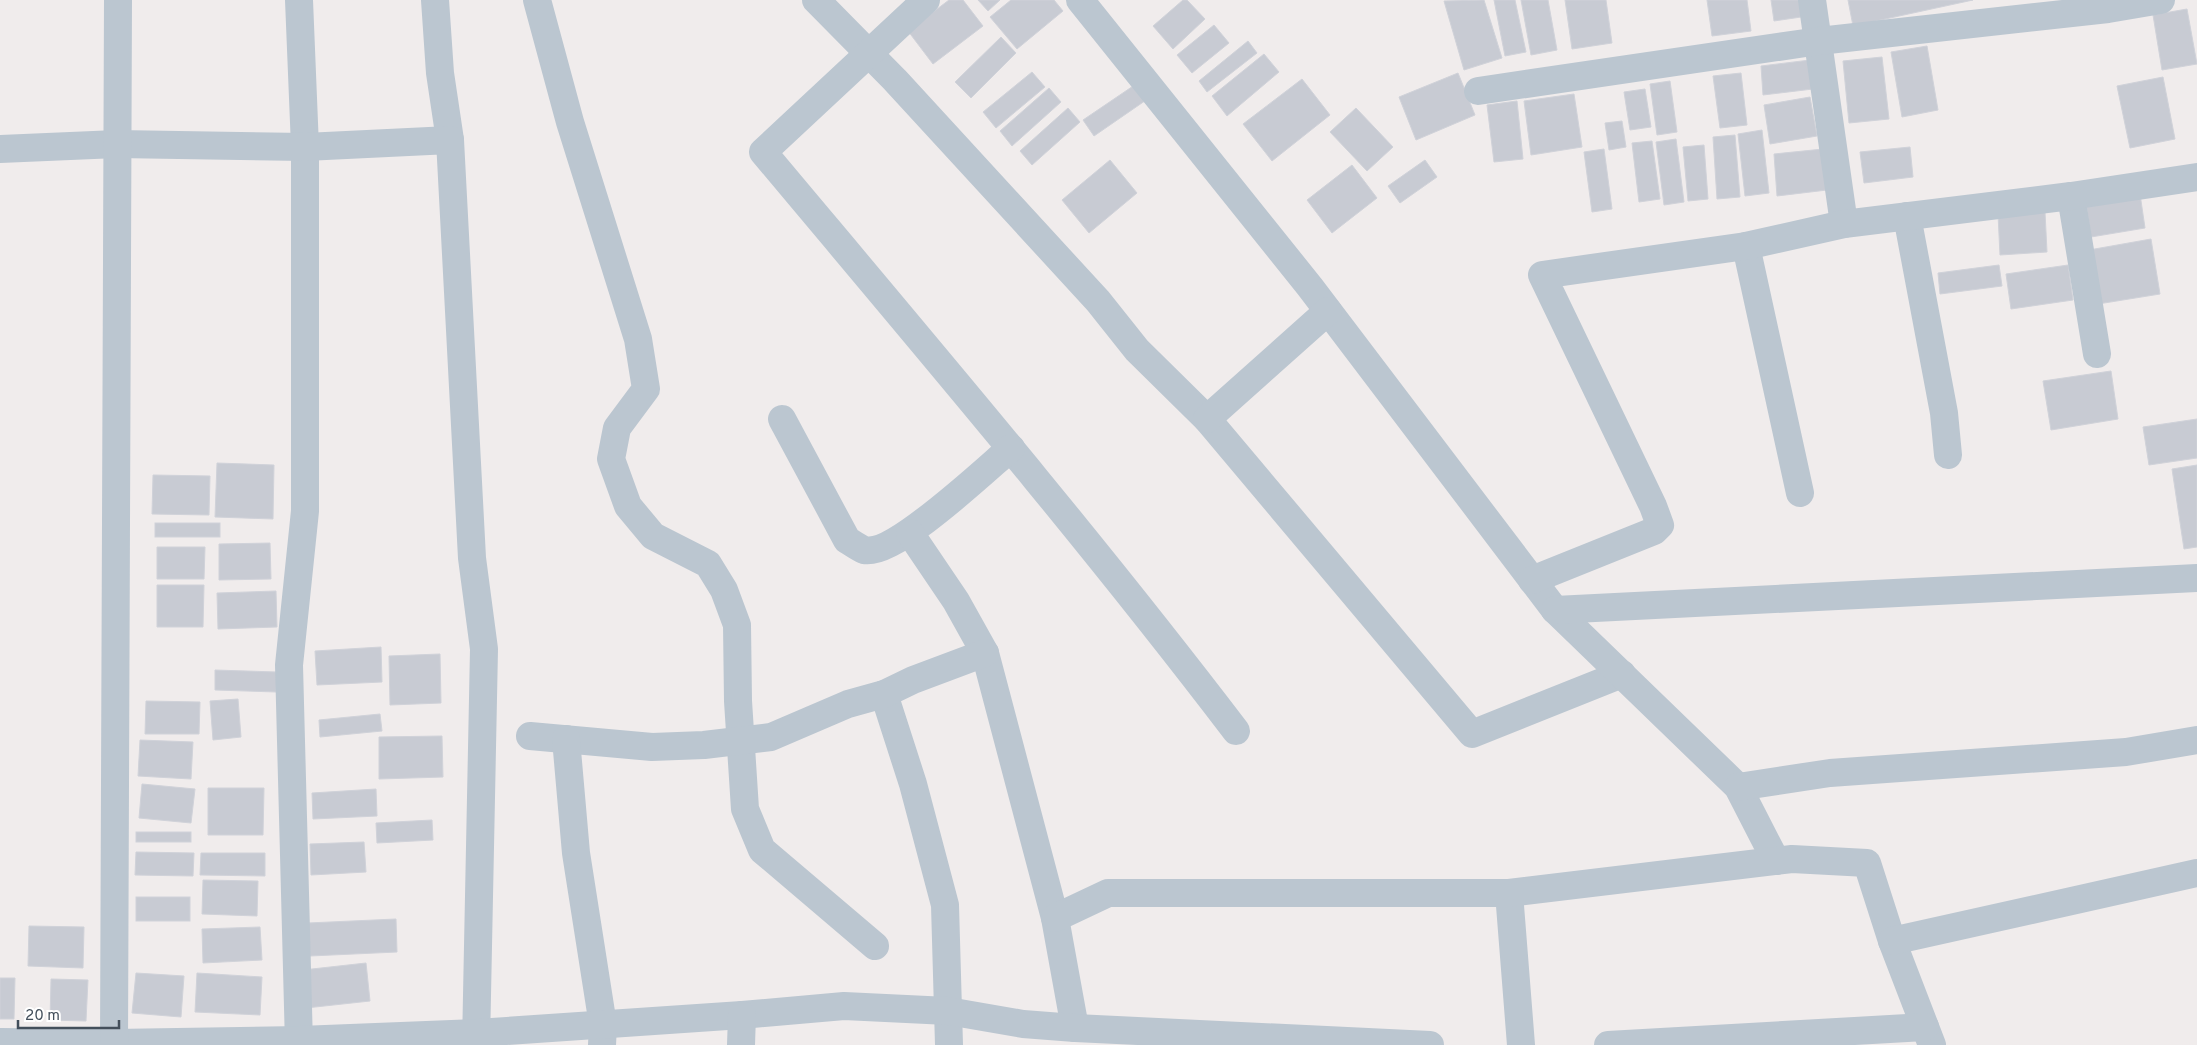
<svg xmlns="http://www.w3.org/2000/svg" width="2197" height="1045" viewBox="0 0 2197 1045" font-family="Overpass,sans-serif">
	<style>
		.building { fill: #c8cbd3; stroke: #d0d2d9 }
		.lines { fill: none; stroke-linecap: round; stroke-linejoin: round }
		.street { stroke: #bbc6d0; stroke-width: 28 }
	</style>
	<rect width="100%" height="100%" fill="#f0ecec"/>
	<g class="building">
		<path d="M949 0H963L983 26 933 64 908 31Z"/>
		<path d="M978 0H1000L988 11Z"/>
		<path d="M1011 0H1054L1063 11 1017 49 990 17Z"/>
		<path d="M1183 0H1187L1205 19 1173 49 1153 26Z"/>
		<path d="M1484 0 1502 58 1464 70 1444 1Z"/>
		<path d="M1494 0H1515L1526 52 1505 56Z"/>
		<path d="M1521 0H1548L1557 50 1531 55Z"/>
		<path d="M1565 0H1606L1612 43 1572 49Z"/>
		<path d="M1707 0H1747L1751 31 1712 36Z"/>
		<path d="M1771 0H1806L1808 16 1774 21Z"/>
		<path d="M1848 0H1973L1853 26Z"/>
		<path d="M2187 9 2197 64 2162 70 2153 15Z"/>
		<path d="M1214 25 1229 43 1192 73 1177 55Z"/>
		<path d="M1001 37 1016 53 971 98 955 82Z"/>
		<path d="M1248 41 1257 53 1207 92 1199 81Z"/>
		<path d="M1927 46 1938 110 1902 117 1891 52Z"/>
		<path d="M1264 54 1279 72 1227 116 1212 96Z"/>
		<path d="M1882 57 1889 119 1849 123 1843 61Z"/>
		<path d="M1810 60 1813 89 1763 95 1761 66Z"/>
		<path d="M1032 72 1045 87 996 128 983 112Z"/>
		<path d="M1458 73 1475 115 1416 140 1399 97Z"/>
		<path d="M1741 73 1747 125 1720 128 1713 76Z"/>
		<path d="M2163 77 2175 139 2130 148 2117 86Z"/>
		<path d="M1302 79 1330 115 1272 161 1243 124Z"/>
		<path d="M1142 80 1152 96 1094 136 1083 120Z"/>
		<path d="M1670 81 1677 132 1657 135 1650 84Z"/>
		<path d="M1049 88 1061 102 1012 146 1000 131Z"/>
		<path d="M1645 89 1651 127 1630 130 1624 92Z"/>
		<path d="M1574 94 1582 147 1531 155 1524 101Z"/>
		<path d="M1810 97 1817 136 1770 144 1764 105Z"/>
		<path d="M1517 101 1523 159 1494 162 1487 105Z"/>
		<path d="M1068 108 1080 122 1032 165 1020 151Z"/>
		<path d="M1356 108 1393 147 1367 171 1330 132Z"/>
		<path d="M1622 121 1626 147 1609 150 1605 123Z"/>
		<path d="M1762 130 1769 193 1745 196 1738 134Z"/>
		<path d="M1735 135 1740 197 1717 199 1713 137Z"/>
		<path d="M1676 139 1684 202 1664 205 1656 142Z"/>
		<path d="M1652 141 1660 199 1639 202 1632 143Z"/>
		<path d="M1704 145 1708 199 1688 201 1683 147Z"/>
		<path d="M1910 147 1913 177 1864 183 1860 152Z"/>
		<path d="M1604 149 1612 209 1592 212 1584 152Z"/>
		<path d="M1823 149 1827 190 1777 196 1774 154Z"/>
		<path d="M1110 160 1137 193 1089 233 1062 200Z"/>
		<path d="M1425 160 1437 177 1400 203 1388 186Z"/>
		<path d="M1352 165 1377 198 1332 233 1307 200Z"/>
		<path d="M2140 194 2145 228 2091 237 2086 203Z"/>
		<path d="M2045 212 2047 252 2000 255 1998 214Z"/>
		<path d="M2151 239 2160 294 2098 304 2089 250Z"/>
		<path d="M1999 265 2002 286 1940 294 1938 273Z"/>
		<path d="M2068 265 2073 300 2011 309 2006 274Z"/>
		<path d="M2111 371 2118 419 2051 430 2043 381Z"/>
		<path d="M2197 419V458L2149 465 2143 427Z"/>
		<path d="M217 463 274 465 273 519 215 517Z"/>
		<path d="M2197 465V547L2184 549 2172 469Z"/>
		<path d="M153 475 210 476 209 515 152 514Z"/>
		<rect x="155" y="523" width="65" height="14"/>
		<path d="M270 543 271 579 219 580V544Z"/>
		<path d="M157 547H205L204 579H157Z"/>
		<path d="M157 585H204L203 627H157Z"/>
		<path d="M276 591 277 627 218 629 217 593Z"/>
		<path d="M381 647 382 682 317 685 315 651Z"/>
		<path d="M440 654 441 703 390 705 389 656Z"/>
		<path d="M215 670 277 672 276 692 215 690Z"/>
		<path d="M238 699 241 737 213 740 210 701Z"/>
		<path d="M146 701 200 702 199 734H145Z"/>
		<path d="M380 714 382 731 320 737 319 720Z"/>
		<path d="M442 736 443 777 379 779V737Z"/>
		<path d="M140 740 193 742 191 779 138 776Z"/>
		<path d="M142 784 195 789 191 823 139 818Z"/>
		<path d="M208 788H264L263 835H208Z"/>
		<path d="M376 789 377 816 313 819 312 793Z"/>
		<path d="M432 820 433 840 377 843 376 823Z"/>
		<rect x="136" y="832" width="55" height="10"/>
		<path d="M364 842 366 872 311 875 310 844Z"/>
		<path d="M136 852 194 853 193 876 135 875Z"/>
		<path d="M201 853H265V876L200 875Z"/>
		<path d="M203 880 258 881 257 916 202 914Z"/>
		<rect x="136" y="897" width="54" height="24"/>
		<path d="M396 919 397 952 310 956 308 923Z"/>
		<path d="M29 926 84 927 83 968 28 966Z"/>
		<path d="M260 927 262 960 203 963 202 929Z"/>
		<path d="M366 963 370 1001 306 1008 303 970Z"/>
		<path d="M136 973 184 976 181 1017 132 1013Z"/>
		<path d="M197 973 262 977 260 1015 195 1012Z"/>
		<path d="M0 978H15L14 1019H0Z"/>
		<path d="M51 979 88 980 86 1021 50 1020Z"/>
	</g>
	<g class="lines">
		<g class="street">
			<path d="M299 0 305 147V511L289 665 299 1045"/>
			<path d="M435 0 440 73 450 140"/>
			<path d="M537 0 570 122 638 339 646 389 617 428 611 459 628 506 653 536 708 564 724 590 737 625 738 701 745 809 762 850 875 946"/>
			<path d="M816 0 895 80 1098 301 1137 350 1207 419 1472 734 1622 674"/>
			<path d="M926 0 763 152C923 343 1085 533 1236 731"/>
			<path d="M1080 0 1310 287 1555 610 1738 787 1776 861"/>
			<path d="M1812 0 1844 224"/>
			<path d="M1478 91 1819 41 2108 9 2161 0"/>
			<path d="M0 149 117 144 305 147 450 140 472 558 484 649 476 1045"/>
			<path d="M2071 196 2097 354"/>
			<path d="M1907 216 1944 413 1948 455"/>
			<path d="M1746 246 1800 493"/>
			<path d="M782 419 847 540C852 543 859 548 864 550 894 557 986 469 1011 448"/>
			<path d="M1207 419 1328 311"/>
			<path d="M910 533 956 601 985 653 1055 918 1075 1028"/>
			<path d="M1532 580 1654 531 1660 525 1653 506 1542 275 1746 246 1844 224 2071 196 2197 177"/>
			<path d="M1555 610 2197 578"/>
			<path d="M884 694 913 784 945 905 949 1045"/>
			<path d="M530 736 652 747 704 745 771 737 848 704 884 694 913 680 985 653"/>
			<path d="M566 739 576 853 603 1025 602 1045"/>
			<path d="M1738 787 1830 773 2126 752 2197 740"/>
			<path d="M1509 893 1521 1045"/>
			<path d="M1055 918 1108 893H1509L1792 859 1867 863 1892 941 1932 1045"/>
			<path d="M1892 941 2197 873"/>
			<path d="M0 1042 114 1043 300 1040 477 1033 742 1015 844 1006 948 1011 1023 1024 1075 1028 1430 1045"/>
			<path d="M114 1045 118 0"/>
			<path d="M741 1045 742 1015"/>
			<path d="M1608 1045 1925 1027"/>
		</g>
	</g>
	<path d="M18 1020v8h101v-8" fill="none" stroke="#434f5b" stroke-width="2.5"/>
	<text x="25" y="1020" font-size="15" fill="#434f5b" stroke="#ffffff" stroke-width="4" paint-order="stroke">20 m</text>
</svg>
